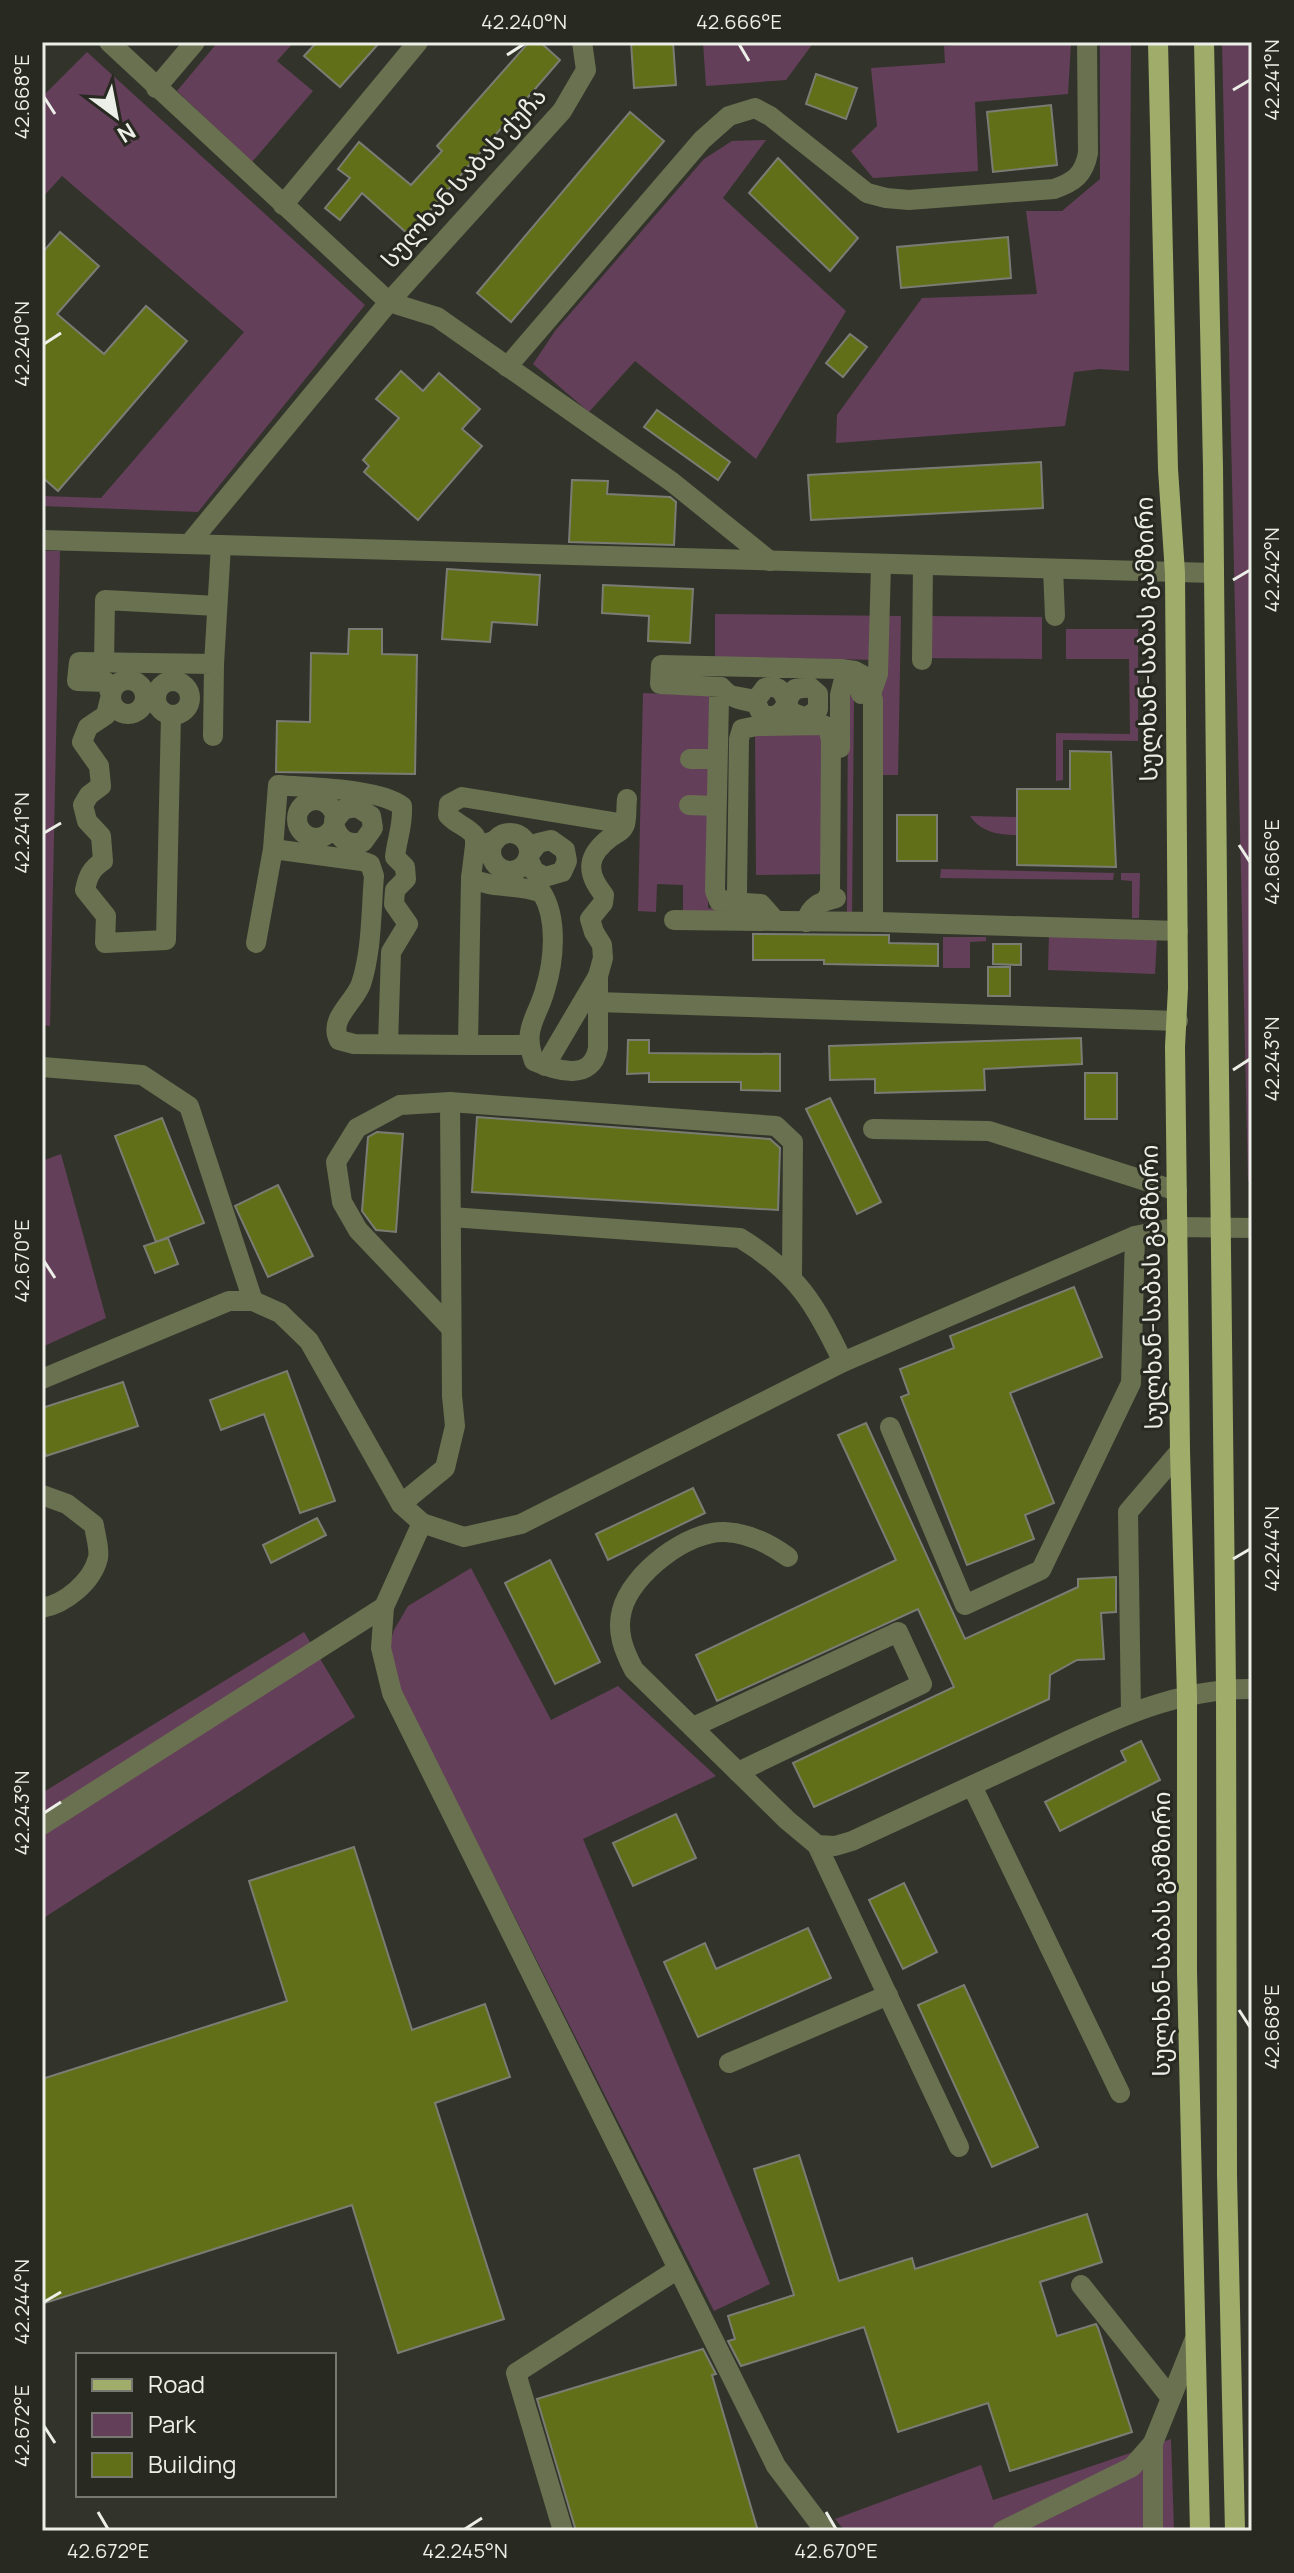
<svg xmlns="http://www.w3.org/2000/svg" width="1294" height="2573" viewBox="0 0 1294 2573" font-family="Manrope,'Noto Sans Georgian',sans-serif">
	<style>
		.green { fill: #643f59 }
		.building { fill: #626f19; stroke: #7a7d73; stroke-width: 2 }
		.lines { fill: none; stroke-linecap: round; stroke-linejoin: round }
		.minor { stroke: #6a7150; stroke-width: 20 }
		.major { stroke: #a0ad6a; stroke-width: 20 }
		.ticks { fill: none; stroke: #eceee8; stroke-width: 3 }
		.labels { text-anchor: middle; stroke-width: 6; stroke-linejoin: round; paint-order: stroke }
		.street-label { font-size: 24px; fill: #eceee8; stroke: #282a21 }
		.neatline { fill: none; stroke: #eceee8; stroke-width: 3 }
		.ticks-label { font-size: 20px; text-anchor: middle; fill: #eceee8 }
	</style>
	<rect width="100%" height="100%" fill="#32342b"/>
	<g class="green">
		<path d="M218 42H294L277 61 313 91 252 162 177 91Z"/>
		<path d="M703 42H814L786 80 706 86Z"/>
		<path d="M1002 42H1071L1068 94 975 102 978 171 873 178 851 151 877 126 871 68 945 63 944 46Z"/>
		<path d="M1100 42H1131L1129 371 1100 369 1074 372 1065 426 836 443 837 415 922 298 1037 294 1026 211H1062L1100 179Z"/>
		<path d="M1222 42H1252V1181H1248Z"/>
		<path d="M87 52 365 305 198 512 42 506V496L101 498 244 332 62 176 42 198V97Z"/>
		<path d="M766 140 723 198 846 311 756 459 635 361 589 412 533 364 555 331 704 159 732 141Z"/>
		<path d="M42 551H60L50 1026 42 1025Z"/>
		<path d="M715 614 901 616 898 775H881L882 660 715 657Z"/>
		<path d="M922 616 1042 617V659L922 658Z"/>
		<path d="M1066 629H1138V741L1063 740V780L1056 781V733L1130 734 1129 659H1066Z"/>
		<path d="M643 693 710 696 708 908 747 911 683 913V885L657 884 656 912 638 911Z"/>
		<path d="M848 694H854L852 919 847 913Z"/>
		<path d="M828 730 829 874 756 875 755 731Z"/>
		<path d="M970 816 1016 817V835C998 835 981 832 970 816Z"/>
		<path d="M941 869 1114 873 1113 880 940 878Z"/>
		<path d="M1121 873H1140L1139 918H1132V881L1121 880Z"/>
		<path d="M1049 933 1157 936 1155 974 1048 970Z"/>
		<path d="M943 937H986V941L970 942V968H943Z"/>
		<path d="M61 1154 106 1318 42 1347V1161Z"/>
		<path d="M471 1568 551 1720 618 1686 716 1776 583 1839 770 2284 714 2311 402 1694 387 1651 394 1630 408 1606Z"/>
		<path d="M304 1632 355 1717 42 1919V1793Z"/>
		<path d="M1171 2439 1174 2531H845L835 2519 981 2465 993 2500Z"/>
	</g>
	<g class="building">
		<path d="M317 42H380L340 87 304 56Z"/>
		<path d="M529 42H540L560 60 409 235 362 193 340 220 325 208 350 178 338 169 359 142 411 185 442 151 437 146Z"/>
		<path d="M631 42H673L676 85 634 88Z"/>
		<path d="M816 74 857 88 846 119 806 104Z"/>
		<path d="M1051 105 1057 165 993 172 987 112Z"/>
		<path d="M630 112 664 141 511 322 477 293Z"/>
		<path d="M778 158 858 238 830 271 749 193Z"/>
		<path d="M60 232 99 266 57 314 104 354 146 306 187 341 58 491 42 477V253Z"/>
		<path d="M1008 237 1011 278 901 288 897 247Z"/>
		<path d="M850 334 867 347 843 377 826 363Z"/>
		<path d="M401 371 423 391 439 373 480 409 462 429 482 446 418 520 364 472 369 466 363 460 399 418 376 399Z"/>
		<path d="M657 410 730 462 718 480 644 427Z"/>
		<path d="M1041 462 1043 508 811 520 808 475Z"/>
		<path d="M572 480 608 481 607 494 670 497 676 502 674 545 569 542Z"/>
		<path d="M447 569 540 575 537 625 492 622 490 642 442 639Z"/>
		<path d="M603 585 693 589 690 643 648 641 649 616 602 613Z"/>
		<path d="M349 629H382V654L417 655 415 774 276 772 277 721 310 722 311 653 348 654Z"/>
		<path d="M1070 751 1111 752 1116 867 1017 865V789H1070Z"/>
		<rect x="897" y="815" width="40" height="46"/>
		<path d="M753 934 889 935V943L938 944V966L824 964V960H753Z"/>
		<path d="M993 944H1021V965L993 964Z"/>
		<rect x="988" y="967" width="22" height="29"/>
		<path d="M1081 1038 1082 1064 984 1069 985 1090 875 1093V1079L830 1080 829 1046Z"/>
		<path d="M628 1040H649V1053L780 1054V1091L741 1090V1082H649V1073L627 1074Z"/>
		<rect x="1085" y="1073" width="32" height="46"/>
		<path d="M830 1098 881 1202 857 1214 806 1109Z"/>
		<path d="M477 1117 770 1139 780 1148 778 1210 472 1192Z"/>
		<path d="M162 1118 204 1223 156 1242 115 1136Z"/>
		<path d="M377 1132 403 1134 396 1232 376 1230 362 1211 368 1137Z"/>
		<path d="M278 1185 313 1256 268 1277 235 1206Z"/>
		<path d="M168 1238 178 1264 155 1273 144 1246Z"/>
		<path d="M1074 1287 1102 1357 1010 1393 1054 1503 1025 1515 1034 1539 967 1565 901 1397 909 1394 900 1369 954 1348 950 1336Z"/>
		<path d="M287 1371 335 1501 300 1513 264 1414 221 1430 210 1400Z"/>
		<path d="M123 1382 138 1426 46 1456 42 1445V1408Z"/>
		<path d="M866 1423 965 1639 1078 1587V1579L1116 1577V1612L1101 1613 1104 1659 1077 1660 1050 1675 1049 1699 814 1807 793 1763 954 1687 918 1609 717 1701 696 1655 896 1560 838 1435Z"/>
		<path d="M693 1488 705 1513 608 1560 596 1534Z"/>
		<path d="M317 1518 326 1535 271 1563 263 1545Z"/>
		<path d="M550 1560 600 1662 555 1684 505 1583Z"/>
		<path d="M1141 1741 1160 1780 1060 1831 1045 1802 1126 1761 1121 1751Z"/>
		<path d="M676 1814 696 1858 633 1886 613 1843Z"/>
		<path d="M354 1847 412 2030 485 2004 510 2077 435 2103 504 2319 398 2353 352 2205 42 2304V2079L287 2001 249 1881Z"/>
		<path d="M904 1883 937 1952 903 1969 869 1900Z"/>
		<path d="M808 1928 831 1978 698 2037 664 1962 705 1943 716 1969Z"/>
		<path d="M964 1985 1038 2147 992 2167 918 2005Z"/>
		<path d="M799 2155 839 2281 912 2258 915 2269 1087 2214 1102 2262 1040 2282 1057 2336 1096 2324 1098 2328 1132 2432 1010 2471 988 2403 898 2432 864 2327 741 2366 728 2341 735 2339 728 2316 794 2295 754 2169Z"/>
		<path d="M703 2349 716 2374 712 2375 758 2531H576L537 2399Z"/>
	</g>
	<g class="lines">
		<g class="minor">
			<path d="M109 42 389 302 437 317 672 482 770 561"/>
			<path d="M156 88 195 42"/>
			<path d="M283 205 418 42"/>
			<path d="M507 367 702 140 729 116 755 108 770 116 867 193 886 198 909 200 1054 189C1074 182 1084 175 1088 153L1087 42"/>
			<path d="M42 540 1213 573"/>
			<path d="M189 544 389 302 562 111 586 70 582 42"/>
			<path d="M1053 569 1055 616"/>
			<path d="M922 660 923 565"/>
			<path d="M104 663 105 600 217 606"/>
			<path d="M214 664 221 545"/>
			<circle cx="128" cy="697" r="17"/>
			<circle cx="173" cy="698" r="17"/>
			<path d="M872 691 878 674 881 564"/>
			<path d="M171 715 166 940 105 943 106 916 85 890C88 876 91 869 103 861L101 836 87 821 83 805 89 795 101 786 99 766 82 742 88 727 106 715 111 695 106 682 77 681 79 662 214 664 213 736"/>
			<path d="M840 748V695L843 683 848 681 858 684 861 694"/>
			<path d="M690 759H716"/>
			<circle cx="316" cy="819" r="19"/>
			<path d="M689 805 716 806"/>
			<path d="M334 825C339 839 347 846 363 842L373 828 371 816 357 807 344 809 334 821"/>
			<circle cx="510" cy="852" r="19"/>
			<path d="M495 841 475 846 471 878C494 890 519 883 542 893 558 919 554 961 545 990 537 1019 522 1028 534 1061 557 1071 592 1082 598 1048V976L603 958 602 945 594 932 590 919 603 903 604 895C585 872 587 855 611 837 617 833 623 831 625 824 627 817 626 807 627 799"/>
			<path d="M475 846V836C467 826 457 825 448 815L449 804 462 797 625 824"/>
			<path d="M273 849 362 861 370 864 374 876C371 911 372 951 361 984 354 1003 328 1019 339 1040L354 1044 468 1045"/>
			<path d="M528 858 534 871 545 877 562 872 567 861 565 850 551 840 538 843 529 855"/>
			<path d="M471 878 468 1045H528"/>
			<path d="M825 901 830 893 831 740 828 727 823 725 757 726 742 729 739 739 737 892 734 900 719 901 715 891 719 699 729 695 756 700 765 688C785 683 784 699 791 712L806 718 818 709V694L810 687 795 689C784 700 788 714 770 717L761 713 756 703C740 700 732 699 721 687H720L660 684 661 665 841 669 855 671 866 677 873 700V922"/>
			<path d="M729 902 761 904 776 921"/>
			<path d="M674 920 879 922 1178 931"/>
			<path d="M806 922C810 905 821 902 836 898"/>
			<path d="M256 943 273 849 278 785C311 788 377 788 402 806 403 827 397 838 395 857L405 867 406 879 395 890 394 904 408 924 391 952 388 1044"/>
			<path d="M597 1002 1178 1021"/>
			<path d="M545 1066 598 976"/>
			<path d="M42 1067 142 1075 189 1106 253 1301"/>
			<path d="M873 1129 989 1131 1177 1191"/>
			<path d="M451 1217 740 1238C797 1273 815 1303 843 1362"/>
			<path d="M451 1328 358 1230 342 1202 336 1162 357 1128 400 1105 450 1102 776 1126 793 1142 792 1276"/>
			<path d="M42 1379 229 1301H253L280 1313 309 1341 401 1504 422 1523 464 1537 521 1524 843 1362 1135 1236 1178 1227 1252 1228"/>
			<path d="M890 1427 965 1605 1041 1570 1131 1383 1135 1236"/>
			<path d="M42 1495 67 1504 94 1525C95 1534 100 1549 98 1558 92 1582 65 1604 42 1608"/>
			<path d="M401 1504 445 1468 455 1426 452 1396 450 1102"/>
			<path d="M422 1523 384 1607 381 1648 392 1693 776 2466 825 2531"/>
			<path d="M788 1557C770 1544 749 1533 725 1532 688 1530 631 1574 622 1610 616 1632 624 1651 634 1670L787 1820 817 1845 835 1846 852 1841C910 1814 968 1787 1025 1761 1098 1727 1170 1688 1252 1689"/>
			<path d="M1131 1712 1128 1512 1180 1451"/>
			<path d="M693 1727 898 1632 922 1684 738 1772"/>
			<path d="M972 1786 1120 2093"/>
			<path d="M42 1825 384 1607"/>
			<path d="M817 1845 959 2147"/>
			<path d="M729 2063 888 1995"/>
			<path d="M1081 2285 1171 2398"/>
			<path d="M1153 2443V2531"/>
			<path d="M563 2531 516 2373 678 2269"/>
			<path d="M1002 2531 1132 2467 1153 2443 1194 2341"/>
		</g>
		<g class="major">
			<path d="M1158 42 1168 469 1175 573 1178 988 1175 1047 1180 1451 1187 1696V1971L1200 2531"/>
			<path d="M1204 42 1213 467 1218 988 1226 1688 1227 2175 1235 2531"/>
		</g>
	</g>
	<path class="ticks" d="M739 44 749 61M507 55 524 44M1233 90 1250 80M44 97 55 114M44 344 61 333M1233 580 1250 570M44 833 61 823M1239 845 1250 862M1233 1070 1250 1059M44 1261 55 1278M1233 1559 1250 1549M44 1813 61 1802M1239 2010 1250 2027M44 2302 61 2292M44 2426 55 2443M98 2512 108 2529M826 2512 836 2529M465 2529 482 2518"/>
	<g class="labels">
		<g class="street-label">
			<text transform="translate(464 178) rotate(-48)" y="8">სულხან საბას ქუჩა</text>
			<text transform="translate(1147 639) rotate(-91)" y="8">სულხან-საბას გამზირი</text>
			<text transform="translate(1152 1287) rotate(-91)" y="8">სულხან-საბას გამზირი</text>
			<text transform="translate(1162 1934) rotate(-90)" y="8">სულხან-საბას გამზირი</text>
		</g>
	</g>
	<rect width="1294" height="2573" fill="none" stroke="#282a21" stroke-width="88"/>
	<rect x="76" y="2353" width="260" height="144" fill="#282a21" stroke="#767871" stroke-width="2"/>
	<rect x="92" y="2379" width="40" height="12" fill="#a0ad6a" stroke="#767871" stroke-width="2"/>
	<text x="148" y="2393" font-size="24" fill="#eceee8">Road</text>
	<rect x="92" y="2413" width="40" height="24" fill="#643f59" stroke="#767871" stroke-width="2"/>
	<text x="148" y="2433" font-size="24" fill="#eceee8">Park</text>
	<rect x="92" y="2453" width="40" height="24" fill="#626f19" stroke="#767871" stroke-width="2"/>
	<text x="148" y="2473" font-size="24" fill="#eceee8">Building</text>
	<g transform="translate(116 116) rotate(148)" stroke="#282a21" stroke-width="6" paint-order="stroke">
	<path d="M0-6L14 30L0 20L-14 30Z" fill="#eceee8"/>
	<text y="-12" font-size="22" font-weight="bold" text-anchor="middle" fill="#eceee8">N</text>
	</g>
	<rect x="44" y="44" width="1206" height="2485" class="neatline"/>
	<g class="ticks-label">
		<text x="524" y="29">42.240°N</text>
		<text x="739" y="29">42.666°E</text>
		<text transform="translate(1272 80) rotate(-90)" y="7">42.241°N</text>
		<text transform="translate(22 97) rotate(-90)" y="7">42.668°E</text>
		<text transform="translate(22 344) rotate(-90)" y="7">42.240°N</text>
		<text transform="translate(1272 570) rotate(-90)" y="7">42.242°N</text>
		<text transform="translate(22 833) rotate(-90)" y="7">42.241°N</text>
		<text transform="translate(1272 862) rotate(-90)" y="7">42.666°E</text>
		<text transform="translate(1272 1059) rotate(-90)" y="7">42.243°N</text>
		<text transform="translate(22 1261) rotate(-90)" y="7">42.670°E</text>
		<text transform="translate(1272 1549) rotate(-90)" y="7">42.244°N</text>
		<text transform="translate(22 1813) rotate(-90)" y="7">42.243°N</text>
		<text transform="translate(1272 2027) rotate(-90)" y="7">42.668°E</text>
		<text transform="translate(22 2302) rotate(-90)" y="7">42.244°N</text>
		<text transform="translate(22 2426) rotate(-90)" y="7">42.672°E</text>
		<text x="108" y="2558">42.672°E</text>
		<text x="465" y="2558">42.245°N</text>
		<text x="836" y="2558">42.670°E</text>
	</g>
</svg>
